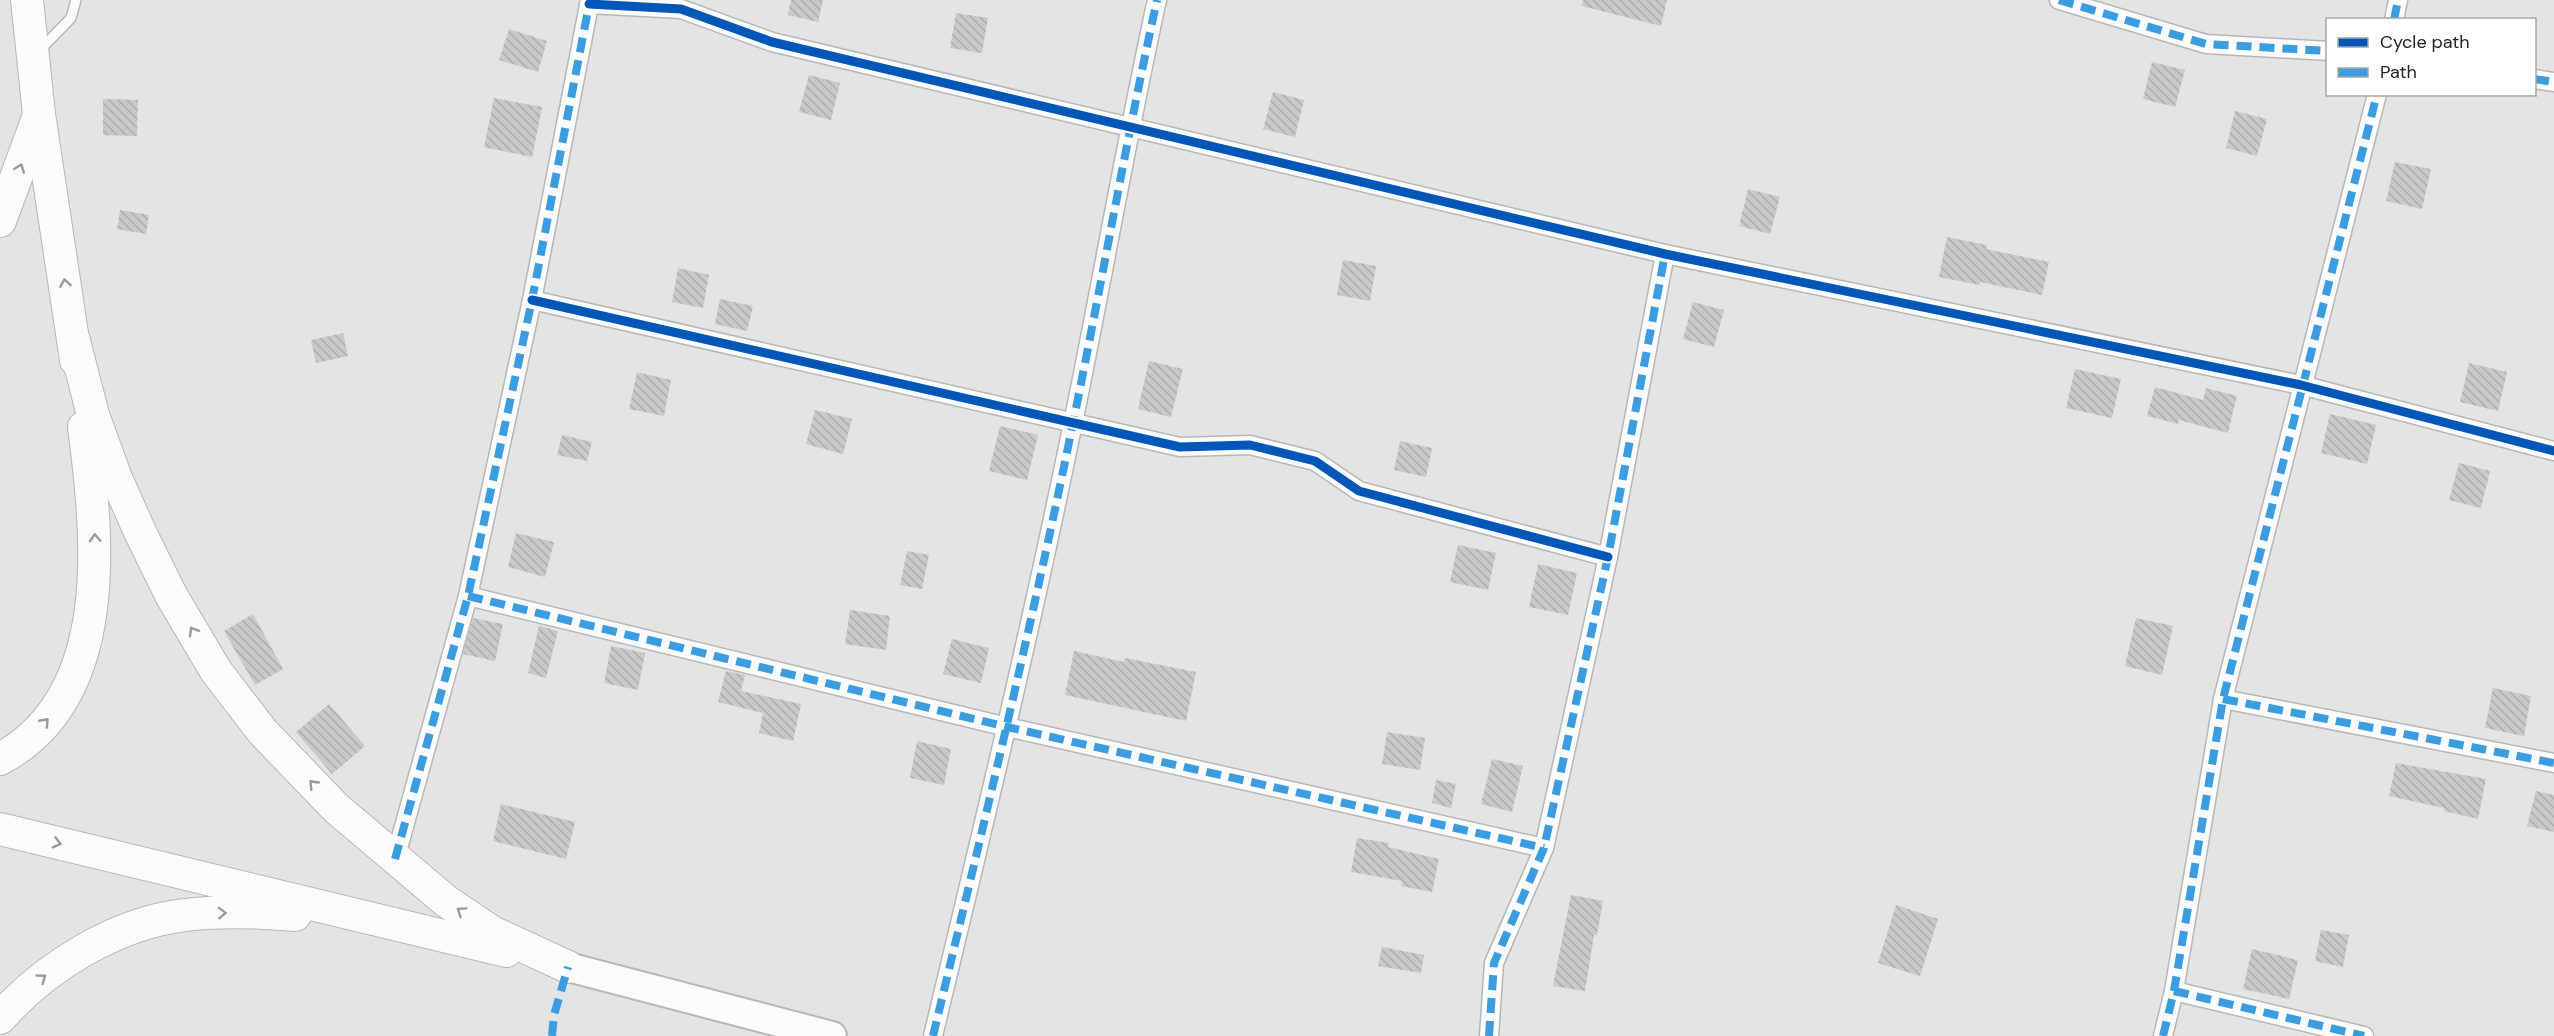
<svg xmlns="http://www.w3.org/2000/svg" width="2554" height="1036" viewBox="0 0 2554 1036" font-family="'DM Sans',sans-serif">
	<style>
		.building { fill: url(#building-back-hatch) }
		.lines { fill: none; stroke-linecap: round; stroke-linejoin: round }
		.lane-casing { stroke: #b5b6b7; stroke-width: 12 }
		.street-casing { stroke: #b5b6b7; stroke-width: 21 }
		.primary-casing { stroke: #b5b6b7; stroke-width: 32 }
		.highway-casing { stroke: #b5b6b7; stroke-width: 34 }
		.lane { stroke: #fbfbfb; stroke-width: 9 }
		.street { stroke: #fbfbfb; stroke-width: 18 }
		.primary { stroke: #fbfbfb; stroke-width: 28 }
		.highway { stroke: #fbfbfb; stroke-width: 32 }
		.quiet { stroke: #3c9ce0; stroke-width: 8; stroke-dasharray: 15 8; stroke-linecap: butt }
		.cycleway-casing { stroke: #fff; stroke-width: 13 }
		.cycleway { stroke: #0057b8; stroke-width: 9 }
		.oneway { stroke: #99999a }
	</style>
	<defs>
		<pattern id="building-back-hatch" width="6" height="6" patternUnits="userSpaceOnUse" patternTransform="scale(1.5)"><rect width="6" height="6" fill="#c9c9ca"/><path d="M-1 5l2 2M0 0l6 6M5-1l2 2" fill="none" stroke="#acacad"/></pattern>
	</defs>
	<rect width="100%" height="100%" fill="#e2e4e6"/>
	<g class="building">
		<path d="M791 0H823L818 22 788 15Z"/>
		<path d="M1583 0H1667L1661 26 1582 6Z"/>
		<path d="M956 13 988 18 982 53 950 48Z"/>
		<path d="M509 29 547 41 538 72 499 60Z"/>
		<path d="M2152 62 2185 70 2175 107 2143 99Z"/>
		<path d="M809 75 840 83 831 120 799 112Z"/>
		<path d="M1273 92 1304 100 1295 137 1263 129Z"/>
		<path d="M494 98 542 107 532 157 484 147Z"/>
		<path d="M103 99 138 100 137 136 103 135Z"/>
		<path d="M2235 111 2267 119 2257 156 2226 148Z"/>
		<path d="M2395 162 2431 169 2422 209 2386 201Z"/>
		<path d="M1748 189 1780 197 1770 234 1739 226Z"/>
		<path d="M120 210 149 215 146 234 117 229Z"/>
		<path d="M1947 237 1987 245 1986 249 2049 262 2042 295 1980 282V285L1939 277Z"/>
		<path d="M1343 260 1376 266 1370 301 1337 295Z"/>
		<path d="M678 268 709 275 703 308 672 302Z"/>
		<path d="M720 299 753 306 747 331 715 324Z"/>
		<path d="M1693 302 1724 310 1714 347 1683 339Z"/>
		<path d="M343 333 348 356 316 363 311 340Z"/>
		<path d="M1149 361 1183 369 1171 417 1138 409Z"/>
		<path d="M2469 363 2507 372 2498 411 2460 402Z"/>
		<path d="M2075 369 2121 379 2112 418 2066 408Z"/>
		<path d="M637 372 671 380 664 416 629 409Z"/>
		<path d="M2155 387 2203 400 2206 388 2237 396 2228 433 2179 420 2178 424 2147 416Z"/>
		<path d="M815 410 852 419 843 454 806 444Z"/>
		<path d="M2330 414 2376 425 2367 464 2321 453Z"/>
		<path d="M1000 426 1038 435 1027 480 989 471Z"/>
		<path d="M562 435 592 442 587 461 557 455Z"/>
		<path d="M1400 441 1432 448 1426 477 1394 470Z"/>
		<path d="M2459 463 2490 471 2481 508 2449 500Z"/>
		<path d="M516 533 554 542 545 577 508 567Z"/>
		<path d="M1458 545 1496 553 1488 590 1450 582Z"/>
		<path d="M907 551 929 555 922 589 900 585Z"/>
		<path d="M1538 564 1577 573 1568 615 1529 607Z"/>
		<path d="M850 610 890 616 886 650 845 644Z"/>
		<path d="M253 614 283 669 255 685 224 631Z"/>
		<path d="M473 618 503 624 495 661 463 654Z"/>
		<path d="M2136 618 2173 626 2162 675 2125 666Z"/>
		<path d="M539 626 558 631 546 678 528 673Z"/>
		<path d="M952 639 989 648 981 683 943 674Z"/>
		<path d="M611 646 645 653 638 690 604 683Z"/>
		<path d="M1074 651 1124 662 1125 658 1196 672 1186 721 1065 695Z"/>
		<path d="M726 671 745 675 741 691 801 704 793 741 759 733 763 713 718 702Z"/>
		<path d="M2493 688 2531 696 2524 736 2485 728Z"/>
		<path d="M329 704 365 746 332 774 296 732Z"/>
		<path d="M1387 732 1425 738 1420 770 1382 764Z"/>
		<path d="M917 741 951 749 944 785 910 778Z"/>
		<path d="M1492 759 1523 766 1512 812 1481 804Z"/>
		<path d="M2396 763 2486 779 2478 819 2444 811V808L2389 796Z"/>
		<path d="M1436 780 1456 784 1451 808 1432 803Z"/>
		<path d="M2536 791 2554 795V832L2527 826Z"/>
		<path d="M501 804 575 822 566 859 493 841Z"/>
		<path d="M1357 838 1389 843 1388 847 1439 859 1432 892 1401 886 1402 881 1351 872Z"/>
		<path d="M1571 895 1603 901 1597 935H1594L1585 991 1553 986Z"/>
		<path d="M1896 905 1938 919 1920 976 1878 963Z"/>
		<path d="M2321 930 2349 935 2343 967 2315 961Z"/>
		<path d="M1382 947 1424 955 1421 973 1378 966Z"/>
		<path d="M2252 949 2298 960 2289 999 2243 989Z"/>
	</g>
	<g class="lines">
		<defs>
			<path id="lane" d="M39 51 71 18 76 0"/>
			<g id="street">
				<path d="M2059 0 2206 44 2328 51"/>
				<path d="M589 4 681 9 772 42 1665 254 2301 385 2554 451"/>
				<path d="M2394 20 2398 0"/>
				<path d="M2534 79 2554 82"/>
				<path d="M532 300 1180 447 1250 445 1315 461 1359 491 1608 557"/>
				<path d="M468 596 1007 727 1544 848"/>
				<path d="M2223 699 2554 763"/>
				<path d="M395 859 468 596 532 300 590 0"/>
				<path d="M2174 991 2364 1036"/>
				<path d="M933 1036C982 832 1031 629 1073 423 1102 282 1126 141 1157 0"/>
				<path d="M1489 1036 1494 963 1544 848 1608 557 1665 254"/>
				<path d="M2163 1036 2174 991 2223 699 2377 94"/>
			</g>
			<path id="primary" d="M568 967 832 1036"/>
			<g id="highway">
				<path d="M27 0 39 114 76 360"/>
				<path d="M0 221 38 118"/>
				<path d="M74 341 93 415 116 478 141 534 171 595 216 671 262 731 336 808 446 901 492 932 568 967"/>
				<path d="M0 759C116 697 98 536 84 427"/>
				<path d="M0 829 506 951"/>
				<path d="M0 1018C45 967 116 923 185 915 221 910 259 912 295 915"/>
			</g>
		</defs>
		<use href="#lane" class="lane-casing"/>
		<use href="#street" class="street-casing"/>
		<use href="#primary" class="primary-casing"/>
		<use href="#highway" class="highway-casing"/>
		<use href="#lane" class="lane"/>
		<use href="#street" class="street"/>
		<use href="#primary" class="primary"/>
		<use href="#highway" class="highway"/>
		<g class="quiet">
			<path d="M2059 0 2206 44 2328 51"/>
			<path d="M2394 20 2398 0"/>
			<path d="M2534 79 2554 82"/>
			<path d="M468 596 1007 727 1544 848"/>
			<path d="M2223 699 2554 763"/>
			<path d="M395 859 468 596 532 300 590 0"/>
			<path d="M2174 991 2364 1036"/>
			<path d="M552 1036 554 1015 568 967"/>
			<path d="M933 1036C982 832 1031 629 1073 423 1102 282 1126 141 1157 0"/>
			<path d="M1489 1036 1494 963 1544 848 1608 557 1665 254"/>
			<path d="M2163 1036 2174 991 2223 699 2377 94"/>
		</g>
		<defs>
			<g id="cycleway">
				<path d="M589 4 681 9 772 42 1665 254 2301 385 2554 451"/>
				<path d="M532 300 1180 447 1250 445 1315 461 1359 491 1608 557"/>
			</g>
		</defs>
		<use href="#cycleway" class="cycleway-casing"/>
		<use href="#cycleway" class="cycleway"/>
	</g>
	<defs><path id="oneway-chevron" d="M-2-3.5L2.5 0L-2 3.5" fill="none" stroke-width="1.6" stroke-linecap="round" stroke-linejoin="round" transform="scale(1.5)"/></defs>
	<g class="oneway">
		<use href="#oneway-chevron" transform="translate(20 168) rotate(-70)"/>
		<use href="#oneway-chevron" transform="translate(65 283) rotate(-99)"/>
		<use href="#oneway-chevron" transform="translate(95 538) rotate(-92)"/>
		<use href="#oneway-chevron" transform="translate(193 631) rotate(-121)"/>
		<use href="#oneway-chevron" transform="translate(45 722) rotate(-48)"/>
		<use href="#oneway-chevron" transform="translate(313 784) rotate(-134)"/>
		<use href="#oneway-chevron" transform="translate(57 843) rotate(14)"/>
		<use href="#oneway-chevron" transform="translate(461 911) rotate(-146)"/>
		<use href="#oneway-chevron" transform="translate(222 913) rotate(-2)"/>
		<use href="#oneway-chevron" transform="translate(42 978) rotate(-36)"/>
	</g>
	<rect x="2326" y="18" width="210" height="78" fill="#ffffff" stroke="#a6a7a7" stroke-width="1.5"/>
	<rect x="2338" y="38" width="30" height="9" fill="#0057b8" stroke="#a6a7a7" stroke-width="1.5"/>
	<text x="2380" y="48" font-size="18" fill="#212223">Cycle path</text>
	<rect x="2338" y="68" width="30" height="9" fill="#3c9ce0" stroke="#a6a7a7" stroke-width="1.5"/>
	<text x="2380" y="78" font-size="18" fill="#212223">Path</text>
</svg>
